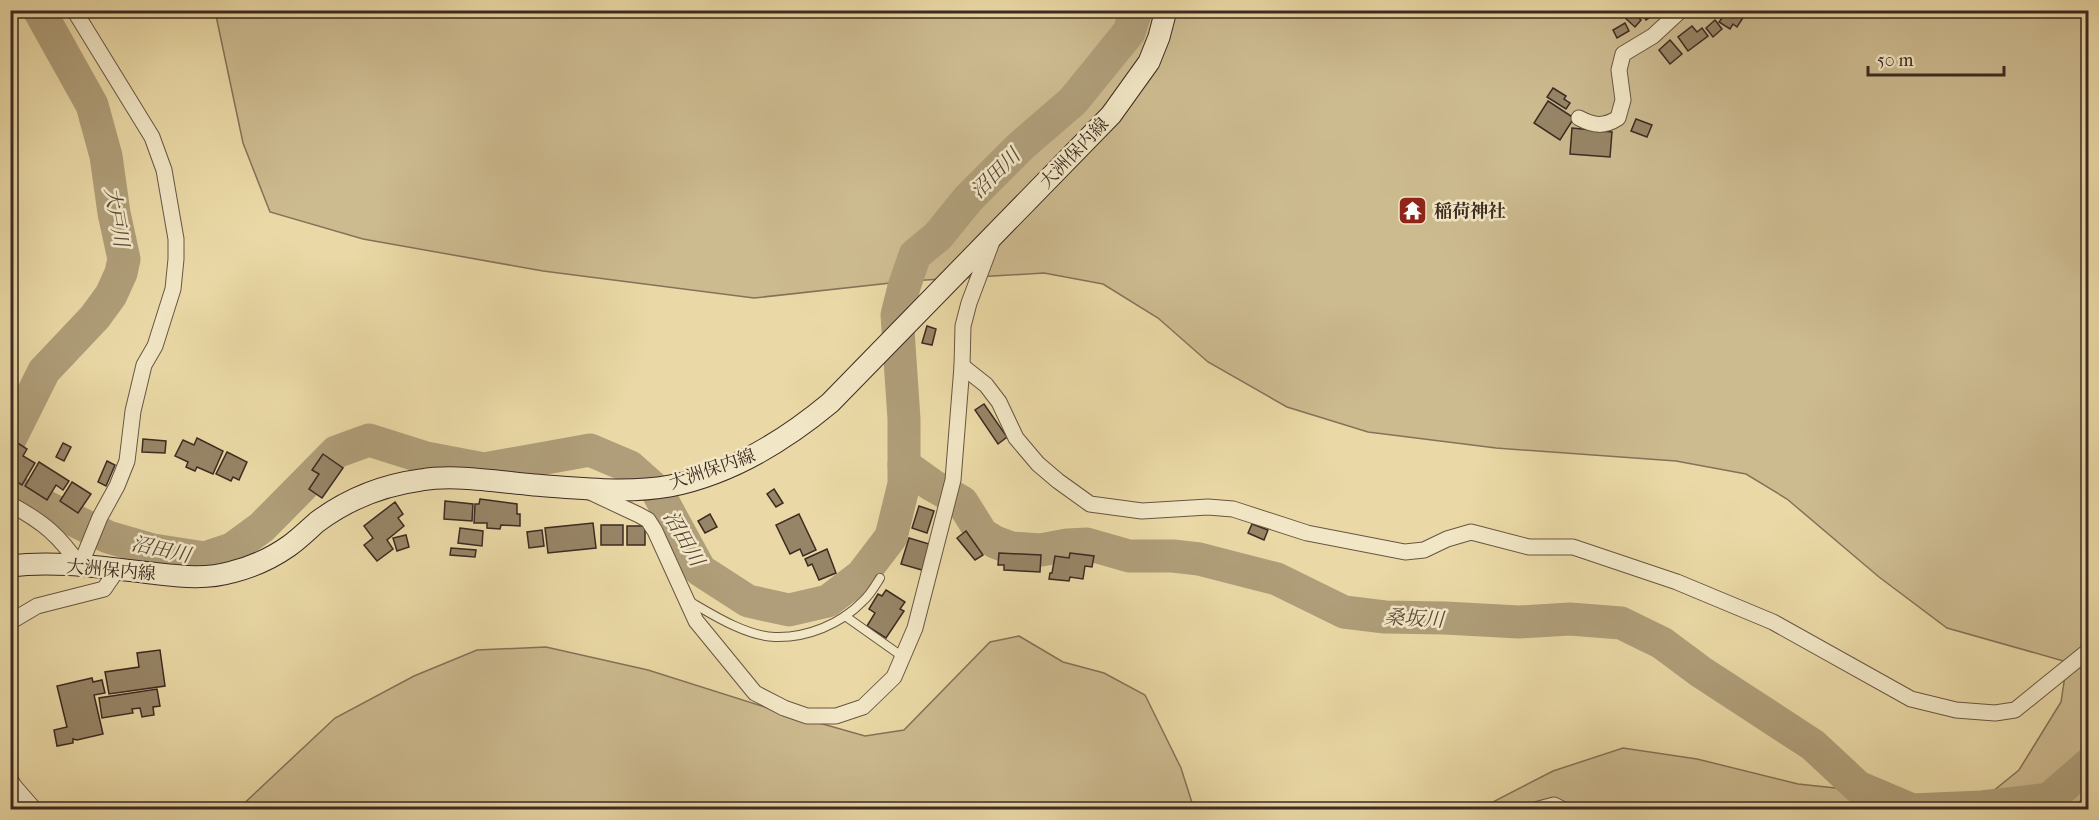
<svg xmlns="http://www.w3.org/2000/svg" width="2099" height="820" viewBox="0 0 2099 820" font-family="'IM FELL French Canon','Noto Serif JP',serif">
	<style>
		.green { fill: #cdbb90; stroke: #857259; stroke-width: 1.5 }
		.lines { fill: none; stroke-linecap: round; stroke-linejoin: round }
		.river { stroke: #af9e79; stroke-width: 33 }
		.building { fill: #978567; stroke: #3d2a22; stroke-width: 1.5 }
		.lane-casing { stroke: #685643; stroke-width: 10 }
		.street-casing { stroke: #685643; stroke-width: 17 }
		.secondary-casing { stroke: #3d2a22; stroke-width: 23 }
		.lane { stroke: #f1e6c5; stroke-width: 8 }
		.street { stroke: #f1e6c5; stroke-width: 15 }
		.secondary { stroke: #f1e6c5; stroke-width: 21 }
		.labels { text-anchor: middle; stroke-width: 5; stroke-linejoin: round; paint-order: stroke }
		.street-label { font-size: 18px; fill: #3d2a22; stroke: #f1e6c5 }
		.poi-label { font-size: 18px; font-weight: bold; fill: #3d2a22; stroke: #f1e6c5; text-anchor: start }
		.water-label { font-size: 20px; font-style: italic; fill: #5a4738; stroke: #f1e6c5 }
	</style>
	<rect width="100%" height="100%" fill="#ead9a6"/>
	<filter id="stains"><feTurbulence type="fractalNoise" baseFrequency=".00333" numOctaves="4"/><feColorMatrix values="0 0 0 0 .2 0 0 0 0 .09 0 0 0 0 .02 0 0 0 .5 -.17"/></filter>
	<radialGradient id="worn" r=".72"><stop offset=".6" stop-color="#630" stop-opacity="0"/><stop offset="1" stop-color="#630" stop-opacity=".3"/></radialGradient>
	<g class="green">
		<path d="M215 11H2088V809H1485L1487 805 1553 771 1623 748 1697 759 1798 784 1921 797 1982 800 2019 770 2061 702 2067 662 1947 628 1879 577 1787 499 1746 474 1676 461 1496 448 1368 432 1287 407 1208 362 1158 318 1103 284 1044 273 909 281 754 298 543 271 363 239 270 212 243 143Z"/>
		<path d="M1019 636 1063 662 1104 673 1145 695 1181 768 1194 809 237 810 335 718 414 676 477 650 546 647 648 670 784 713 865 736 904 730 990 642Z"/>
	</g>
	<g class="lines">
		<g class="river">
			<path d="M10 439 44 371 95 317 111 295 121 273 124 259 114 213 106 156 92 105 39 10"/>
			<path d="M904 465 932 485 962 502 982 534 995 542 1011 548 1041 550 1067 545 1087 544 1129 556H1173L1199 559 1277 579 1344 612 1385 617 1445 618 1519 622 1570 619 1621 623 1662 643 1701 672 1813 745 1858 787 1912 810"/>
			<path d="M10 489 108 537 153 550 205 558 232 549 262 527 336 452 369 440 426 458 484 469 590 450 630 467 657 491 700 570 748 601 789 610 828 601 862 575 891 537 904 484V419L897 315 904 287 915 255 938 236 968 199 1022 145 1073 101 1129 32 1136 10"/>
			<path d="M1912 810 1982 807 2049 799 2088 765"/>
		</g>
	</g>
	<g class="building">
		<path d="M1627 10H1631L1641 20 1635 27 1623 16Z"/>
		<path d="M1640 10H1661L1646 20Z"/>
		<path d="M1719 10H1748L1737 27 1733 24 1730 29 1719 22 1722 18 1717 14Z"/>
		<path d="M1715 20 1722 29 1713 37 1706 28Z"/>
		<path d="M1625 23 1629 31 1617 38 1613 30Z"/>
		<path d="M1692 26 1697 32 1702 28 1708 36 1688 51 1678 37Z"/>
		<path d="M1670 40 1682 54 1670 64 1659 50Z"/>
		<path d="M1553 88 1566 96 1564 99 1570 103 1566 109 1547 97Z"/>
		<path d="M1548 101 1574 118 1560 140 1534 123Z"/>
		<path d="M1636 119 1652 125 1647 137 1631 131Z"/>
		<path d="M1572 128 1612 132 1610 157 1570 154Z"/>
		<path d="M927 326 936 329 932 345 922 343Z"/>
		<path d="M984 404 1007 437 998 444 975 410Z"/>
		<path d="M197 438 223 451 213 474 197 467 195 471 186 467 188 462 175 456 183 440 194 445Z"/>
		<path d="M143 439 166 441 165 453 142 452Z"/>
		<path d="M16 442 27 449 23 456 35 463 22 485 10 478V452Z"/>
		<path d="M63 443 71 447 64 461 56 457Z"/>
		<path d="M227 452 247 462 239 480 233 477 231 481 216 474Z"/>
		<path d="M323 454 343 468 322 498 309 489 319 474 312 470Z"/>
		<path d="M107 461 115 465 106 486 98 482Z"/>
		<path d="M39 462 69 481 63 490 56 485 47 500 25 486Z"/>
		<path d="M72 482 91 494 78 513 60 501Z"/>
		<path d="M774 489 783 503 776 507 767 494Z"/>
		<path d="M480 499 517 504V514H520V526L501 525 500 529 487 528V523H474L475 504H479Z"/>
		<path d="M445 501 473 504 472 521 444 519Z"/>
		<path d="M395 502 403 514 398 518 404 526 387 540 393 549 377 561 364 545 373 538 364 526Z"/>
		<path d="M919 506 934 511 927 533 912 528Z"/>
		<path d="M710 514 717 527 705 533 698 521Z"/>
		<path d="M799 514 816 550 803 556 800 549 790 554 776 525Z"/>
		<path d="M593 523 596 548 548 553 545 528Z"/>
		<path d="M1252 524 1268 530 1264 540 1248 533Z"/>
		<rect x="601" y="525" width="22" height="20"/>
		<rect x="627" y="526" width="18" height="19"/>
		<path d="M460 528 483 531 482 546 458 543Z"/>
		<path d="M542 530 544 546 529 548 527 532Z"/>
		<path d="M966 531 983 555 975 560 957 538Z"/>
		<path d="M406 535 409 547 397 551 393 538Z"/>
		<path d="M909 538 929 544 922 570 901 564Z"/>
		<path d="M451 548 476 550 475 557 450 555Z"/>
		<path d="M827 549 836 573 819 580 812 564 808 566 805 559Z"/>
		<path d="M999 553 1041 555 1040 572 1004 570V565H998Z"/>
		<path d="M1070 553 1094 556 1092 567 1085 566 1083 579 1070 577 1069 581 1049 579 1050 573H1052L1055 556 1069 558Z"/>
		<path d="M886 590 905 602 900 609 904 611 886 638 867 626 875 613 869 609 878 594 882 596Z"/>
		<path d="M160 650 165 686 109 694 105 672 139 667 137 653Z"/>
		<path d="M92 678 93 682 102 680 105 693 94 695 103 734 77 740 73 739V743L57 746 54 730 67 727 57 686Z"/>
		<path d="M157 689 160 706 153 707 154 715 142 717 140 708 132 709 133 713 102 718 99 698Z"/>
	</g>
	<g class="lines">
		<defs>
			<g id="lane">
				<path d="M689 601C713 615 746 636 775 637 807 638 841 624 863 601 870 595 875 586 880 578"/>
				<path d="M845 616 903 657"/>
			</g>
			<g id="street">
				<path d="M74 10 152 137 164 170 176 239V259L173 289 155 346 144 365 139 386 133 411 127 461 117 486 100 517 80 566"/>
				<path d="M1579 118C1594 126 1604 127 1618 118L1623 100 1619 70 1623 54 1653 36 1681 10"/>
				<path d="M962 366 986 385 999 402 1016 438 1038 464 1058 481 1090 504 1142 511 1208 507 1233 509 1307 533 1405 552 1424 550 1447 539 1471 532 1529 547H1573L1677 582 1773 622 1911 699 1956 710 1995 713 2015 710 2088 651"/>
				<path d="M590 492 639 515 648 520 655 531 696 621 755 693 784 708 807 716H836L863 707 894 677 915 628 953 480 962 366 963 326 969 303 993 239"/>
				<path d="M10 504C43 522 59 535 80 566"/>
				<path d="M10 622 37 606 104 589 117 570"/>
				<path d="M10 779 14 786 35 810"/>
				<path d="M1535 810 1554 805 1564 810"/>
				<path d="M2083 810 2088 804"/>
			</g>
			<path id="secondary" d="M10 566C56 560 105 568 151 573 178 576 205 580 232 572 252 567 272 558 289 546 299 539 308 530 317 522 348 499 383 485 421 480 456 474 499 482 534 485 579 488 626 494 670 486 731 474 783 442 830 403L1111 115 1149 62 1159 37 1166 10"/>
		</defs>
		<use href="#lane" class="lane-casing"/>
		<use href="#street" class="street-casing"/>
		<use href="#secondary" class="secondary-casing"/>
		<use href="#lane" class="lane"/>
		<use href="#street" class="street"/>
		<use href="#secondary" class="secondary"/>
	</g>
	<defs>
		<symbol id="temple-square" viewBox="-11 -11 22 22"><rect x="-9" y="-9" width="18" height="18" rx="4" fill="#8f2418" stroke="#f1e6c5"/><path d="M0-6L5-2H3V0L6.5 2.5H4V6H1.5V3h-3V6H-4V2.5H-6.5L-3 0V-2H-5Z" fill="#fff"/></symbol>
	</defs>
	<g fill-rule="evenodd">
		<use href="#temple-square" x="1396" y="194" width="33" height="33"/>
	</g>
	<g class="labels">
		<g class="street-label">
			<text transform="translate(1074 153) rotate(-46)" y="6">大洲保内線</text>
			<text transform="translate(712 469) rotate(-19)" y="6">大洲保内線</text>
			<text transform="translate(111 570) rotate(5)" y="6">大洲保内線</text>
		</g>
		<g class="poi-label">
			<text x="1434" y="217">稲荷神社</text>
		</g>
		<g class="water-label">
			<text transform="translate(995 173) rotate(-45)" y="7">沼田川</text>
			<text transform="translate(117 217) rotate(80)" y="7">大戸川</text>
			<text transform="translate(684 538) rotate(60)" y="7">沼田川</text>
			<text transform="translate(161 549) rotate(12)" y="7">沼田川</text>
			<text transform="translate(1414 618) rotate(3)" y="7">桑坂川</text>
		</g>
	</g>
	<rect width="2099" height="820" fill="none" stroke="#ead9a6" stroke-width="36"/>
	<rect x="12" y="12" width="2075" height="796" fill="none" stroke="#3d2a22" stroke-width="3"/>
	<rect x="18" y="18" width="2063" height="784" fill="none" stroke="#3d2a22" stroke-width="1.5"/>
	<path d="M1868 66v9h136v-9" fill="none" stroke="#3d2a22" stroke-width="3"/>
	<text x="1877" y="66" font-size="18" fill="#3d2a22" stroke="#f1e6c5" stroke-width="4.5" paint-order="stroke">50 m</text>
	<rect width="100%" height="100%" filter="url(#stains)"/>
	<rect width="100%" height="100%" fill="url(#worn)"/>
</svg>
